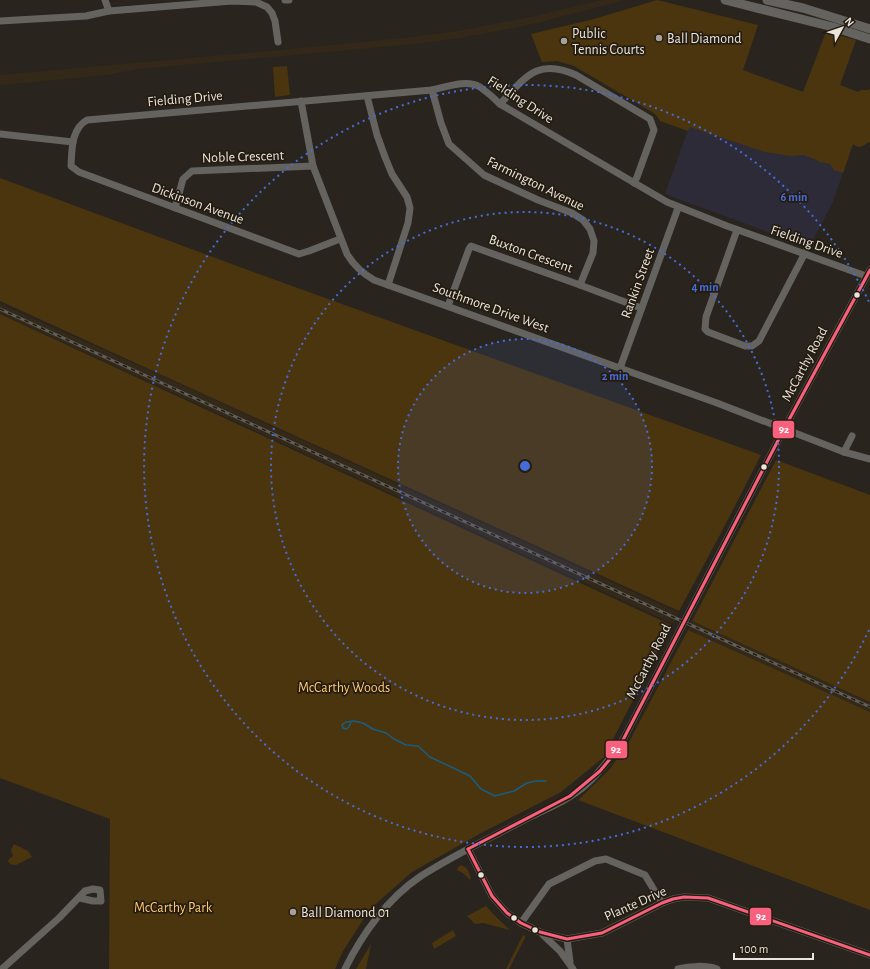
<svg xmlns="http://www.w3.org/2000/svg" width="870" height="969" viewBox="0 0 870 969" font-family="'Alegreya Sans',sans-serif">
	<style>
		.built { fill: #342919 }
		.education { fill: #2e2b39 }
		.green { fill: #4b350e }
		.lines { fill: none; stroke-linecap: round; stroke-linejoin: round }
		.stream { stroke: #185e84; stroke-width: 1.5 }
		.minor { stroke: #64635f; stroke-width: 7 }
		.major { stroke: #65635f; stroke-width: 9 }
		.rail-casing { stroke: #605f5a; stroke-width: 3 }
		.rail { stroke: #241c10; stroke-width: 1.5; stroke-dasharray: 4.5; stroke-linecap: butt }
		.bus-1-casing { stroke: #241c10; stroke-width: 6 }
		.bus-1 { stroke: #f8607d; stroke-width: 3 }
		.ring { fill: none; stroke: #466cd9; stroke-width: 2; stroke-dasharray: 2 4 }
		.poi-dot { fill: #a6a19a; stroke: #241c10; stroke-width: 1.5 }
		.bus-dot { fill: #e9e4dc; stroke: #241c10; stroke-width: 1.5 }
		.labels { text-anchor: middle; stroke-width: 3.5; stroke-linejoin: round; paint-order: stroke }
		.poi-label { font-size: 14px; fill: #e9e4dc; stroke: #241c10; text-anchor: start }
		.street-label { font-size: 14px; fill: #e9e4dc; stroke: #241c10 }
		.park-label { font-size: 14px; fill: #ffc871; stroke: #241c10 }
		.centre { fill: #466cd9; stroke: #241c10; stroke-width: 2 }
		.ring-label { font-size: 12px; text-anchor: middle; font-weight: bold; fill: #466cd9; stroke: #241c10; stroke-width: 3.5; stroke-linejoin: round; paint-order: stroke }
		.line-badge { stroke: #241c10; stroke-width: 1.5 }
		.badge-label { font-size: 11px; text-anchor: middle; font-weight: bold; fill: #fff }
	</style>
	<rect width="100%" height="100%" fill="#29251e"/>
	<g class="built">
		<path d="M602 0H625L533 24 460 38 415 44 138 69 107 75 0 85V75L282 50 413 37 458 31 531 17Z"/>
		<path d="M0 304 158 374 679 613 674 624 0 313Z"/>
		<path d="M692 621 870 702V712L688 630Z"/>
	</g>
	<path class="education" d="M826 32 856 40 840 85 870 96 832 204 809 247 665 194 713 60 803 92Z"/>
	<g class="green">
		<path d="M657 0 758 25 743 70 803 92 826 32 856 40 840 85 858 92 861 90H869L870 88V142C863 145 860 150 853 144L843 173 834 170 830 164 820 162 812 158 803 155 791 156 765 152 690 127 688 131 660 121 656 115 652 112 574 66 557 61 542 62 531 34 594 19Z"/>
		<path d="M287 66 290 95 275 97 273 67Z"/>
		<path d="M0 178 256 273 761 455 722 531 679 611 0 301Z"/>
		<path d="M0 314 671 625 604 757 561 792 483 832 412 872 370 909 343 951 335 969H109L110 819 0 778Z"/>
		<path d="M776 460 870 495V702L692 621Z"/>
		<path d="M688 630 870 712V910L578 800 610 769 630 740Z"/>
		<path d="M14 844 28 851 32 857 16 865 10 864 8 861 9 859 13 856 11 850Z"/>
		<path d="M461 865C468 867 470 874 471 880L469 879 463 873 457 870 458 867Z"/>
		<path d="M486 906 497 918 510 930 483 923 475 924 467 916Z"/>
		<path d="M453 930 456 936 434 949 432 943Z"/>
		<path d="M523 935 525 936V938L509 969H506Z"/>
		<path d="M371 944 366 969H356Z"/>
	</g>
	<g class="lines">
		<path class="stream" d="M351 722 349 727 346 729 343 728 342 725 346 722 354 721 363 723 373 729 386 733 394 739 406 745 418 746 430 757 470 776 481 789 495 796 514 791 527 783 536 781H546"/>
		<g class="minor">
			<path d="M105 0 109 11"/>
			<path d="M285 0H289"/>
			<path d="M0 21 86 16 109 11 232 1 256 2 267 7 272 13 275 21 278 42"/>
			<path d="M432 90 441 123 449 144 484 175 538 200 572 213 583 220 590 229 594 241 593 253 580 285"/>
			<path d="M367 96 377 135 385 157 392 174 407 197 410 208 408 223 388 285"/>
			<path d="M301 101 313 166 347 254C354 266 362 273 374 280L717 403 844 452 870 459"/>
			<path d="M500 104C525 78 537 57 576 75L650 119 654 130 637 177 634 183"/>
			<path d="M0 134 73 142"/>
			<path d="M175 208 183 179 192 171 313 166"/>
			<path d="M737 230 706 317 705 329 708 332 745 346H752L759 341 805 253"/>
			<path d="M340 239 309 251 299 254 79 172 71 166C72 150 71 129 87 120L432 90C446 87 467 79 480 87 487 92 494 98 500 104L667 202 727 226 866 276"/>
			<path d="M448 306 469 249 471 246 580 285 641 308"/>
			<path d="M620 368 678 208"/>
			<path d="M844 452 852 436"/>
			<path d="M468 849 492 896 507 913 521 923 540 932 554 936 567 939 602 933 662 903 673 899 684 897 708 898 870 955"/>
			<path d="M521 923 549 884 595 861 606 859 645 875 662 903"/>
			<path d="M543 935 560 951 573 969"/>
			<path d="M567 939 570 962"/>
			<path d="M2 969 59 918 85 891 93 889 100 890 101 901H93L80 898"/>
			<path d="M345 969C362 934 388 898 421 876 455 854 492 837 528 818 548 808 569 800 586 785 601 771 613 755 624 738L784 429 870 270"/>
			<path d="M678 969C689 966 706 965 717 969"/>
		</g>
		<g class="major">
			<path d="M725 0 833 27 870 39"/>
			<path d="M767 0 803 8 870 29"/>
		</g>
		<defs>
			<path id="rail" d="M0 309 870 707"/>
		</defs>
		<use href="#rail" class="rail-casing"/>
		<use href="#rail" class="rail"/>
		<defs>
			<g id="bus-1">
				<path d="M468 849 570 796 600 771 610 759 624 738 784 429 870 270"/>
				<path d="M468 849 492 896 507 913 521 923 540 932 567 939 602 933 662 903 673 899 684 897 708 898 870 955"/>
			</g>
		</defs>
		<use href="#bus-1" class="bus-1-casing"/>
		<use href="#bus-1" class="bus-1"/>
	</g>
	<circle cx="525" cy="466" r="127" fill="#466cd9" fill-opacity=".12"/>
	<g class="ring">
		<circle cx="525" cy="466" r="127"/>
		<circle cx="525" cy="466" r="254"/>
		<path d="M869 630A381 381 0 1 1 869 302"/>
	</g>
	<g class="poi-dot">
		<circle cx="659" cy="38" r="4"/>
		<circle cx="564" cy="41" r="4"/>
		<circle cx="293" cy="912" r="4"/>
	</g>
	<g class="bus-dot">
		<circle cx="857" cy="295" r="3.5"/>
		<circle cx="764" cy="467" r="3.5"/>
		<circle cx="481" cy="875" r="3.5"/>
		<circle cx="514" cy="918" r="3.5"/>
		<circle cx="535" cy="930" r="3.5"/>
	</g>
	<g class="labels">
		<g class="poi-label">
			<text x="572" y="38">Public<tspan x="572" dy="16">Tennis Courts</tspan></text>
			<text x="667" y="43">Ball Diamond</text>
			<text x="301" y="917">Ball Diamond 01</text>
		</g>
		<g class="street-label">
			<text transform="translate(185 98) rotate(-5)" y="5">Fielding Drive</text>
			<text transform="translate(521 99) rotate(33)" y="5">Fielding Drive</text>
			<text transform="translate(243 156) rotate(-2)" y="5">Noble Crescent</text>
			<text transform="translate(536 183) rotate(26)" y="5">Farmington Avenue</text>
			<text transform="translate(198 203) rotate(20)" y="5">Dickinson Avenue</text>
			<text transform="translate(807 241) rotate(19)" y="5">Fielding Drive</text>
			<text transform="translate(531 253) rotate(20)" y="5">Buxton Crescent</text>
			<text transform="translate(637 283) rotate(-70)" y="5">Rankin Street</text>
			<text transform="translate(491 307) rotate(20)" y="5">Southmore Drive West</text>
			<text transform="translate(804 364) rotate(-62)" y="5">McCarthy Road</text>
			<text transform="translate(648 661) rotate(-63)" y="5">McCarthy Road</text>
			<text transform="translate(635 903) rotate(-24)" y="5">Plante Drive</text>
		</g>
		<g class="park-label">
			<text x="344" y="692">McCarthy Woods</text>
			<text x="173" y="912">McCarthy Park</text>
		</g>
	</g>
	<circle cx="525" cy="466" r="6" class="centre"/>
	<g class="ring-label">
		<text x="794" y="201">6 min</text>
		<text x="705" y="291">4 min</text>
		<text x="615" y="380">2 min</text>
	</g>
	<g class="line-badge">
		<rect x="772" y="420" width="23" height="19" rx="4" fill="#f8607d"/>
		<rect x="605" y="740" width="23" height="19" rx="4" fill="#f8607d"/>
		<rect x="749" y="907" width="23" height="19" rx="4" fill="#f8607d"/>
	</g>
	<g class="badge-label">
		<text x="784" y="433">92</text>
		<text x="616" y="753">92</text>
		<text x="761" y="920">92</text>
	</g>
	<g transform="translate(842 28) rotate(50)" stroke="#241c10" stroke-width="3" paint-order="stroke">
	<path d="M0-3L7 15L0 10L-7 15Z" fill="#e9e4dc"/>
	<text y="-6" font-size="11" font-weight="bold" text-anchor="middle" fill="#e9e4dc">N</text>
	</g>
	<path d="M734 953v6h79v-6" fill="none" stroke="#e9e4dc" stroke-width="2"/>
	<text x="740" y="953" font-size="12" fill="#e9e4dc" stroke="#241c10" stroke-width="3" paint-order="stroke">100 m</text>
</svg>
